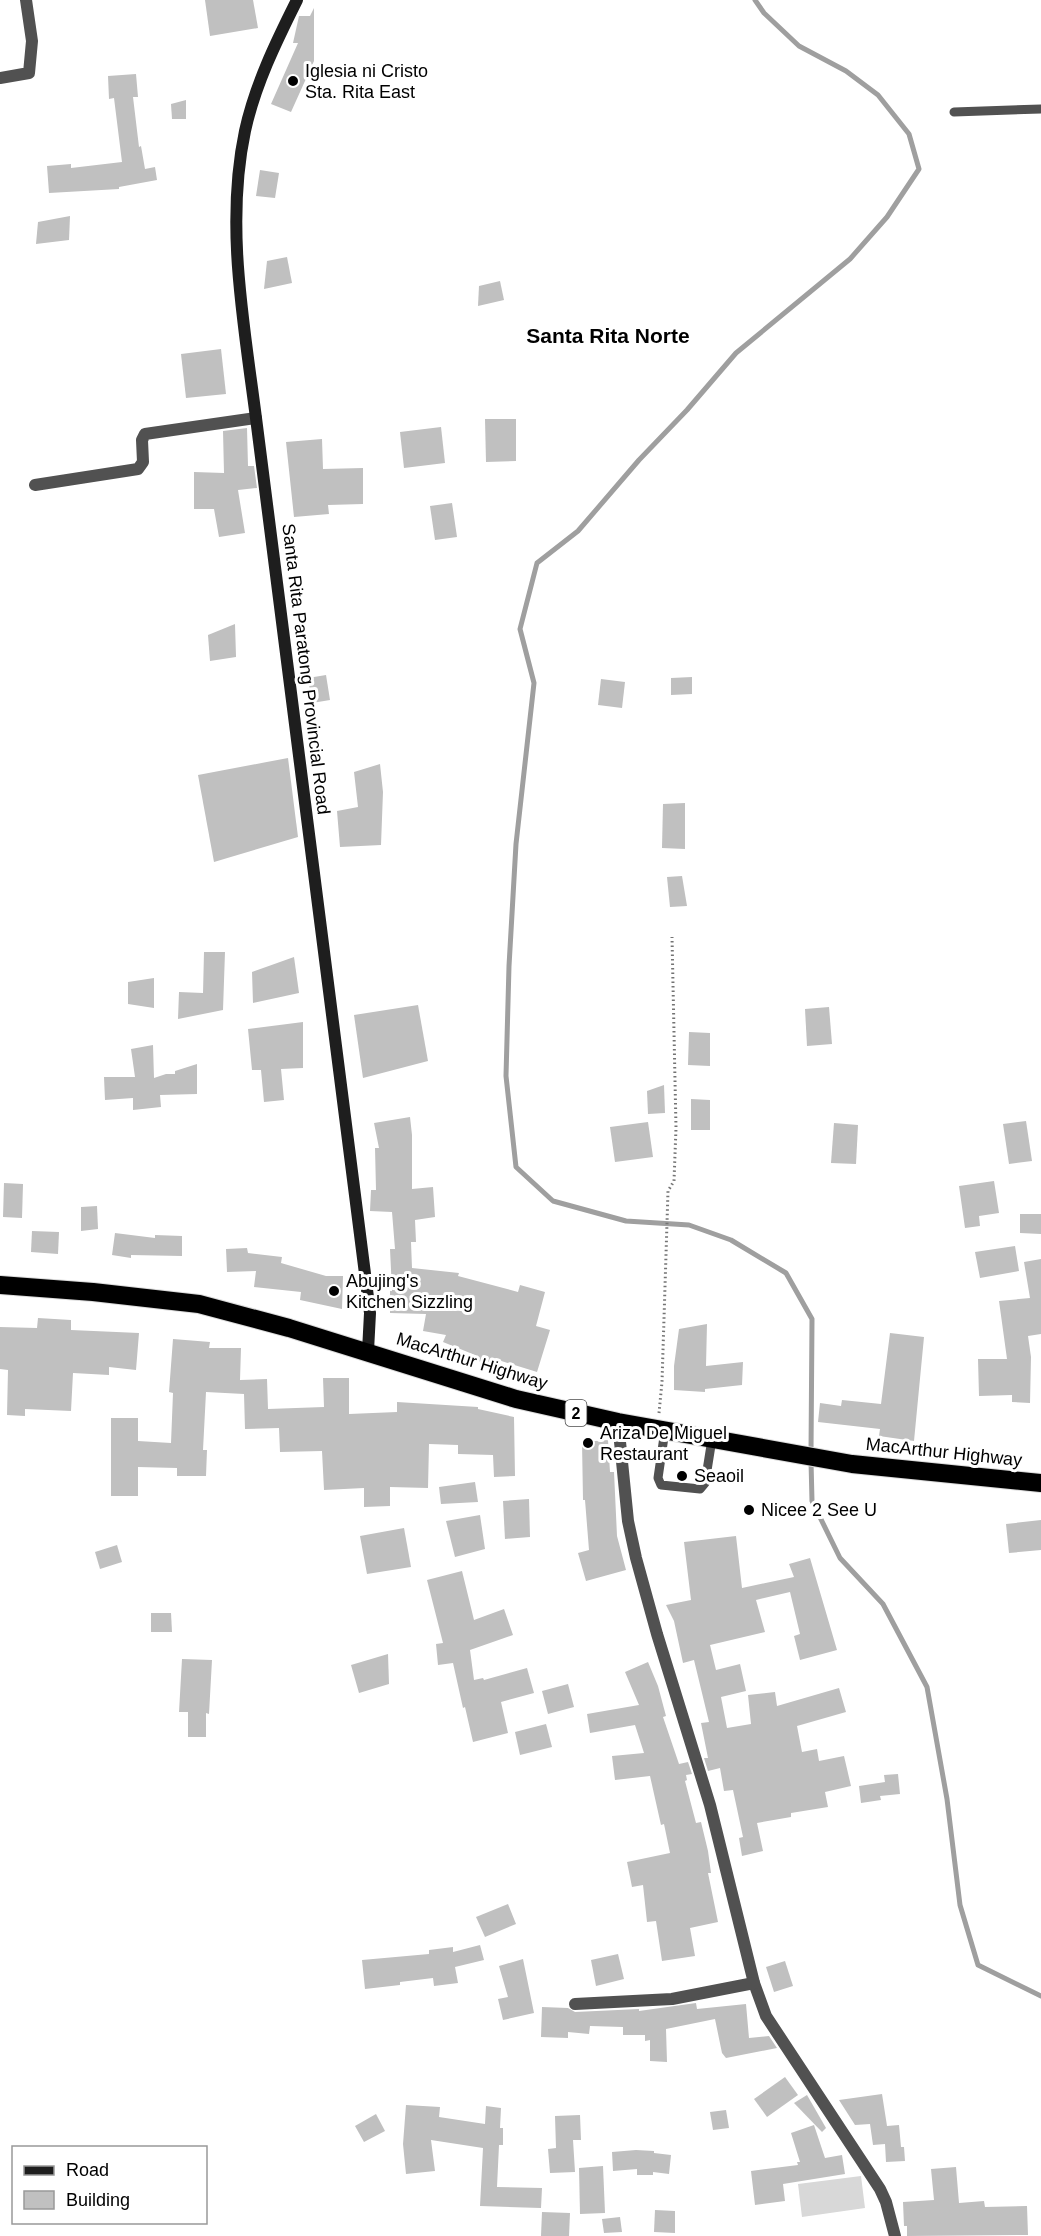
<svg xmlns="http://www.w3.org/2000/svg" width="1041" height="2236" viewBox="0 0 1041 2236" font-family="Helvetica,sans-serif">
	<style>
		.green { fill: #d8d8d8 }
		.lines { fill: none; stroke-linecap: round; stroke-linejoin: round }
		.stream { stroke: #9f9f9f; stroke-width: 5 }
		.building { fill: #c0c0c0 }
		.highway-casing { stroke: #dbdbdb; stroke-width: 20 }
		.path { stroke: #737373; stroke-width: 3; stroke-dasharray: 1.5 3; stroke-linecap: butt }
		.lane { stroke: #515151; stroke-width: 9 }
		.street { stroke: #515151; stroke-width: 12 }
		.secondary { stroke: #1e1e1e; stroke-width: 12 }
		.highway { stroke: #000; stroke-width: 18 }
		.poi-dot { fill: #000; stroke: #fff; stroke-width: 2 }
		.labels { text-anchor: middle; stroke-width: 6; stroke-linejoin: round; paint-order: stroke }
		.shield { fill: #fff; stroke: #4c4c4c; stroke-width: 1.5 }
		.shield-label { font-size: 16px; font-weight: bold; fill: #000 }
		.poi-label { font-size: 18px; fill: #000; stroke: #fff; text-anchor: start }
		.street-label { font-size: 18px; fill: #000; stroke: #fff }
		.quarter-label { font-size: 21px; font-weight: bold; fill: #000; stroke: #fff }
	</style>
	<rect width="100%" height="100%" fill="#fff"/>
	<path class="green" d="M861 2176 865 2208 802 2217 798 2184Z"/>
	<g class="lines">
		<g class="stream">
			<path d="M755 0 764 13 799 46 846 71 878 95 909 134 919 169 887 217 850 259 736 353 687 410 639 460 578 531 537 563 520 629 534 683 516 844 509 966 506 1076 516 1167 553 1201 626 1221 689 1225 731 1240 786 1273 812 1319 811 1452"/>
			<path d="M811 1461 812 1501 840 1558 883 1604 927 1687 947 1799 960 1905 978 1965 1041 1996"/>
		</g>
	</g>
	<g class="building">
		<path d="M205 0H253L258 28 210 36Z"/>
		<path d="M314 8V61L291 112 271 104 298 43H293L299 16H310Z"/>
		<path d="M136 74 138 97H133L139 147 141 146 145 169 155 167 157 180 119 187V189L49 193 47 166 71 164V168L122 162 114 98 109 99 108 76Z"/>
		<path d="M186 100V119H172L171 104Z"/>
		<path d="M260 170 279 173 275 198 256 196Z"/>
		<path d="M70 216 69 240 36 244 38 222Z"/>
		<path d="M287 257 292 283 264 289 267 261Z"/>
		<path d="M500 281 504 300 478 306 479 286Z"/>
		<path d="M221 349 226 394 186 398 181 354Z"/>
		<path d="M485 419H516V461L486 462Z"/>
		<path d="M441 427 445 463 404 468 400 432Z"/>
		<path d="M247 428 248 466H254L257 488 238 490 245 533 219 537 214 509H194V472L224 473 223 431Z"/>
		<path d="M322 439 323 469 363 468V504L328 505 329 514 294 517 286 442Z"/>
		<path d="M452 503 457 537 435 540 430 506Z"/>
		<path d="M235 624 236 657 210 661 208 635Z"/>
		<path d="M326 675 330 700 312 703 308 678Z"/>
		<path d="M692 677V694L671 695V678Z"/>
		<path d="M601 679 625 682 622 708 598 705Z"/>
		<path d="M288 758 298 837 214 862 198 775Z"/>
		<path d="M380 764 383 792 381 845 340 847 337 811 358 807 354 772Z"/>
		<path d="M685 803V849L662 848 663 804Z"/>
		<path d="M682 876 687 906 670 907 667 877Z"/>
		<path d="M204 952H225L223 1010 178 1019 179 992 203 993Z"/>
		<path d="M294 957 299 993 253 1003 252 972Z"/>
		<path d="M154 978V1008L128 1004V982Z"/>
		<path d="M418 1005 428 1061 363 1078 354 1015Z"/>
		<path d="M829 1007 832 1044 807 1046 805 1009Z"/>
		<path d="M303 1022V1068L281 1069 284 1100 264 1102 261 1070H252L248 1029Z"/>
		<path d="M689 1032 710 1033V1066L688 1065Z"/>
		<path d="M153 1045 154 1078 166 1074H175V1071L197 1064V1094L160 1095 161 1107 133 1110V1098L105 1100 104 1077H135L131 1049Z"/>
		<path d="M664 1085 665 1113 648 1114 647 1091Z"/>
		<path d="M691 1099 710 1100V1130H691Z"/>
		<path d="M410 1117 412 1135V1189L433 1187 435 1217 415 1220 416 1242H411L412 1268 459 1273 458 1276 518 1292 520 1285 545 1292 536 1326 550 1330 537 1372 495 1359 493 1366 473 1359 475 1355 443 1342 446 1335 423 1331 426 1314 390 1313V1291H392L390 1249H395L392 1212 370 1211 371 1190H376L375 1148H379L374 1123Z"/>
		<path d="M1026 1121 1032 1161 1009 1164 1003 1124Z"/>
		<path d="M648 1122 653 1157 615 1162 610 1127Z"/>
		<path d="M834 1123 858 1125 856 1164 831 1163Z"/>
		<path d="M994 1181 999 1213 979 1216 980 1226 965 1228 959 1186Z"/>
		<path d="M4 1183 23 1184 22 1218 3 1217Z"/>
		<path d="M97 1206 98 1229 81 1231V1207Z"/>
		<path d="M1020 1214H1041V1234L1020 1233Z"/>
		<path d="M32 1231 59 1232 58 1254 31 1252Z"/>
		<path d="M115 1233 155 1238V1235L182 1236V1256L131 1255V1258L112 1255Z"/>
		<path d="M1015 1246 1019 1271 980 1278 975 1252Z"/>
		<path d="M247 1248 248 1253 282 1257 281 1263 326 1276H343L342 1309 300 1300 301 1292 254 1287 256 1271 227 1272 226 1249Z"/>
		<path d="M1041 1259V1334L1028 1336 1031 1357 1030 1403 1012 1402V1395L979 1396 978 1359H1007L999 1301 1030 1298 1024 1262Z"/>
		<path d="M38 1318 71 1320V1330L139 1333 136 1370 109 1367V1375L73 1373 71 1411 25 1409V1416L7 1415 8 1370 0 1369V1327L37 1328Z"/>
		<path d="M707 1324 706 1366 743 1362 742 1385 705 1389V1392L674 1390V1366L679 1329Z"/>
		<path d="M890 1333 924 1337 914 1441 879 1436 880 1429 818 1422 820 1403 841 1406 842 1400 881 1404Z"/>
		<path d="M173 1339 210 1342 209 1348H241L240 1380 267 1379 268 1409 324 1407 323 1378H349V1414L397 1412V1402L478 1407V1409L514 1417 515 1476 494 1477 493 1455 458 1454V1445L429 1444 428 1488 390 1487V1506L364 1507V1488L324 1490 322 1451 280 1452 279 1428 245 1429 244 1394 206 1392 203 1450H207L206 1476H177V1468L138 1467V1496H111V1418H138V1441L171 1443 173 1393 169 1392Z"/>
		<path d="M608 1440 610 1472H614L617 1536 626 1570 586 1581 578 1553 589 1550 585 1500H583L582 1442Z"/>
		<path d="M475 1482 478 1502 441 1504 439 1487Z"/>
		<path d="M529 1499 530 1537 505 1539 503 1501Z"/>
		<path d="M480 1515 485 1549 455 1557 446 1521Z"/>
		<path d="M1041 1520V1550L1009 1553 1006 1524Z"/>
		<path d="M404 1528 411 1567 367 1574 360 1536Z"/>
		<path d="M736 1536 742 1588 794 1577 789 1564 810 1558 837 1650 800 1660 794 1636 800 1634 790 1592 756 1600 765 1632 710 1645 716 1670 740 1664 746 1691 721 1697 727 1728 751 1724 748 1695 775 1692 777 1706 839 1688 846 1712 797 1726 802 1752 817 1749 819 1761 844 1756 851 1786 825 1792 828 1807 791 1813V1817L757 1823 763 1851 742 1856 739 1838 743 1837 733 1790 724 1791 720 1768 708 1771 704 1758H708L701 1723 709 1722 694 1660 683 1663 674 1621 666 1605 691 1600 684 1542Z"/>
		<path d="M117 1545 122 1562 100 1569 95 1552Z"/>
		<path d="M462 1571 474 1620 504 1609 513 1635 470 1650 474 1680 483 1678 484 1680 527 1668 534 1693 501 1702 508 1733 473 1742 465 1707 463 1708 453 1663 438 1665 436 1644 443 1643 427 1580Z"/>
		<path d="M151 1613H171L172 1632H151Z"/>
		<path d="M388 1654 389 1684 359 1693 351 1665Z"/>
		<path d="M182 1659 212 1660 209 1714 206 1713V1737H188V1712H179Z"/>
		<path d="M648 1662 658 1686 666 1716 663 1717 679 1764 688 1762 692 1774 686 1775 687 1780 685 1781 696 1823 701 1822 708 1851 711 1873H708L718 1922 690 1928 695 1956 662 1961 656 1921 647 1922 643 1885 632 1887 627 1862 670 1853 664 1824 661 1825 650 1776 615 1780 612 1756 644 1753 635 1725 590 1733 587 1714 639 1705 625 1672Z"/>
		<path d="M568 1684 574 1707 548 1714 542 1691Z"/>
		<path d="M546 1724 552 1747 520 1755 515 1732Z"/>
		<path d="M898 1774 900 1794 880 1796 881 1800 861 1803 859 1786 885 1782 884 1775Z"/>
		<path d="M508 1904 516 1924 485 1937 476 1917Z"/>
		<path d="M480 1945 484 1960 455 1967 458 1983 434 1986 433 1978 400 1982V1985L365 1989 362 1960 429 1954V1950L453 1947V1952Z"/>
		<path d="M618 1954 624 1979 596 1986 591 1960Z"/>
		<path d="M523 1959 534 2013 503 2020 498 1999 508 1997 499 1966Z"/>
		<path d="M785 1961 793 1986 774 1992 766 1967Z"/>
		<path d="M696 2003 697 2009 746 2004 749 2038 769 2036 777 2048 726 2058 722 2053 715 2019 666 2029 667 2062 650 2061V2040L645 2041V2035H623V2027L590 2026 589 2034 568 2032V2038L541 2037 542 2007 568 2008 575 2012 639 2009V2011Z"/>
		<path d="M785 2077 798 2095 767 2117 754 2099Z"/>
		<path d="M882 2094 887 2126 899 2125 901 2147H904L905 2161 886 2162 885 2144 873 2145 870 2124 855 2125 839 2100Z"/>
		<path d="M807 2095 826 2128 822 2132 794 2103Z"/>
		<path d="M406 2105 440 2107 439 2117 485 2124 486 2106 501 2108 500 2128H503V2145H499L497 2187 542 2188 541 2208 480 2206 483 2148 431 2140 435 2171 406 2174 403 2144Z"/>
		<path d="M726 2110 729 2128 713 2130 710 2112Z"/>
		<path d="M376 2114 385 2131 364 2142 355 2126Z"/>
		<path d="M580 2115 581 2140H573L575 2172 550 2173 548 2149 556 2148 555 2116Z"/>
		<path d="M814 2125 825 2158 842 2155 845 2174 783 2184 785 2201 755 2205 751 2171 798 2165 797 2162H800L791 2133Z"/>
		<path d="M636 2150 654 2151V2153L671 2155 669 2174 653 2172V2175H637V2169L613 2171 612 2152Z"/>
		<path d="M603 2166 605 2213 580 2214 579 2168Z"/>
		<path d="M956 2167 959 2203 984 2201 985 2207 1027 2206 1028 2235 907 2236V2226H904L903 2202 934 2200 931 2169Z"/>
		<path d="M655 2210 675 2211V2233L654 2232Z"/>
		<path d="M542 2212 570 2213 569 2236H541Z"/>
		<path d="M620 2217 622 2232 604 2233 602 2219Z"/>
	</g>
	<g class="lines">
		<defs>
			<path id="highway" d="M0 1285 93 1292 199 1304 289 1328 516 1399 618 1422 852 1464 1041 1483"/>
		</defs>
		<use href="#highway" class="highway-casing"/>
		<path class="path" d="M659 1413 662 1382 668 1191 674 1181 676 1128 672 937"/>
		<g class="lane">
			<path d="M954 112 1041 109"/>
			<path d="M665 1430 658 1478 661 1485 700 1489 705 1483 712 1439"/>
		</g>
		<g class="street">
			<path d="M0 78 29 73 32 41 26 0"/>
			<path d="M35 485 138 469 143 462 142 440 145 434 256 418"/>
			<path d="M618 1422 628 1521 636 1558 657 1634 710 1805 754 1983 766 2016 880 2189 886 2202 895 2236"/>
			<path d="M575 2004 672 1999 754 1983"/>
		</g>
		<path class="secondary" d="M297 0C276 42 255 85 245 131 225 225 244 324 256 418L370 1313 368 1351"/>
		<use href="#highway" class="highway"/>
	</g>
	<g class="poi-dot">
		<circle cx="293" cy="81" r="6"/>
		<circle cx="334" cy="1291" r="6"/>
		<circle cx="588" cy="1443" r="6"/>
		<circle cx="682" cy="1476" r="6"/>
		<circle cx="749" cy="1510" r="6"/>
	</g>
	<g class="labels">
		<rect class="shield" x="565.5" y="1400" width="21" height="26" rx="4.5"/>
		<g class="shield-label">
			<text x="576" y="1419">2</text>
		</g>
		<g class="poi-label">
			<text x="305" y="77">Iglesia ni Cristo<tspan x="305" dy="21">Sta. Rita East</tspan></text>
			<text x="346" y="1287">Abujing's<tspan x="346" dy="21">Kitchen Sizzling</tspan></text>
			<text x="600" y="1439">Ariza De Miguel<tspan x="600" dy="21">Restaurant</tspan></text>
			<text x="694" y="1482">Seaoil</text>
			<text x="761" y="1516">Nicee 2 See U</text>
		</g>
		<g class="street-label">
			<text transform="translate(306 669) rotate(83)" y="6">Santa Rita Paratong Provincial Road</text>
			<text transform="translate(472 1361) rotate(17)" y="6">MacArthur Highway</text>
			<text transform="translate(944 1452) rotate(6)" y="6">MacArthur Highway</text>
		</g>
		<g class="quarter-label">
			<text x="608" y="343">Santa Rita Norte</text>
		</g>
	</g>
	<rect x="12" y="2146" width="195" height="78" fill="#ffffff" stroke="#999999" stroke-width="1.5"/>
	<rect x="24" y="2166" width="30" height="9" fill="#1e1e1e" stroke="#999999" stroke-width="1.5"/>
	<text x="66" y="2176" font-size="18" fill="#000000">Road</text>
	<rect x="24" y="2191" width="30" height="18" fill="#c0c0c0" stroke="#999999" stroke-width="1.5"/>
	<text x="66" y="2206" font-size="18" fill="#000000">Building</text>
</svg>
